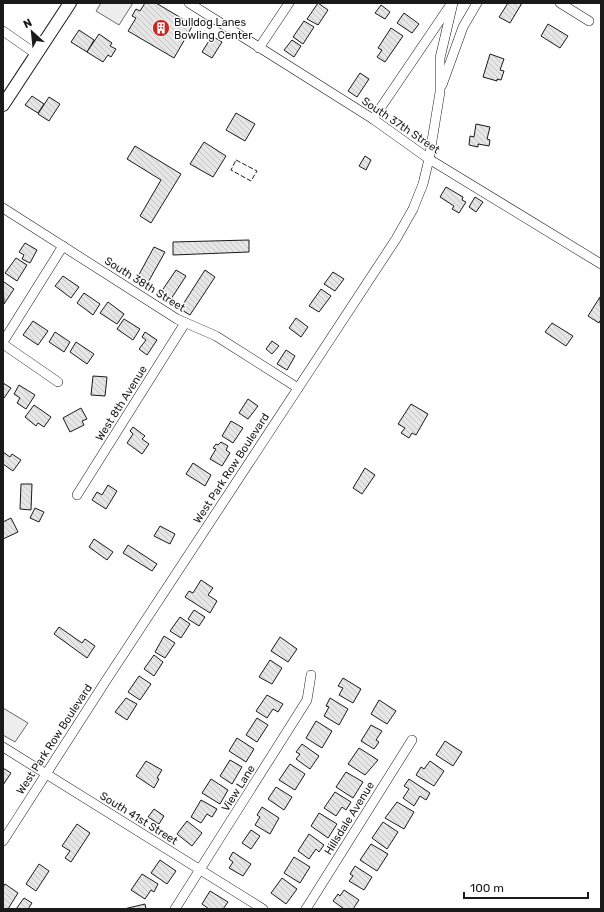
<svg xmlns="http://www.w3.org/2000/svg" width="604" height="912" viewBox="0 0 604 912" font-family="Rubik,sans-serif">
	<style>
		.parking { fill: #ededed; stroke: #6a6a6a }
		.building { fill: url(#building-back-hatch); stroke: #1a1a1a }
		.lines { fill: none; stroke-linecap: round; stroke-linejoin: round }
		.minor-casing { stroke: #1a1a1a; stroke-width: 10 }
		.major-casing { stroke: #1a1a1a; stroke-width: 14 }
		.minor { stroke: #fff; stroke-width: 9 }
		.major { stroke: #fff; stroke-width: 12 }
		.fence { stroke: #1a1a1a; stroke-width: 1; stroke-dasharray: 5 2; stroke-linecap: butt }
		.labels { text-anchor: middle; stroke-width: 3; stroke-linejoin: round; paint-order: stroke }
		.poi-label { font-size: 11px; fill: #1a1a1a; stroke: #fff; text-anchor: start }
		.street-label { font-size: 11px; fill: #1a1a1a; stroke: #fff }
	</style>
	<defs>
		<pattern id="building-back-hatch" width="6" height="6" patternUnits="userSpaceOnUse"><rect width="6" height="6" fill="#e6e6e6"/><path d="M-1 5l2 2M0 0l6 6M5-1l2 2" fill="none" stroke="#c5c5c5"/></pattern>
	</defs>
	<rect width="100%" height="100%" fill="#fff"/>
	<g class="parking">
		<path d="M101 3H133L119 25 96 11Z"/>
		<path d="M3 708 28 723 15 742 3 735Z"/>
	</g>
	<g class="building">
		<path d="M145 3H156L193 25 174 58 128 31 136 18 132 16 136 9 140 11Z"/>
		<path d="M318 3 328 10 318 25 307 19Z"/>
		<path d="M508 3H522L510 23 499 17Z"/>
		<path d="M381 5 390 12 385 19 375 13Z"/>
		<path d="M404 13 419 24 412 33 397 23Z"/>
		<path d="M304 21 314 27 303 44 293 37Z"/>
		<path d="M548 24 568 36 560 48 541 36Z"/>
		<path d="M391 28 403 36 385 62 377 57 382 50 378 48Z"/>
		<path d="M79 30 94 40 87 52 71 42Z"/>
		<path d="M99 34 112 43 110 46 116 49 111 57 108 55 103 62 87 52Z"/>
		<path d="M212 36 222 42 212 58 202 52Z"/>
		<path d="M292 40 301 46 294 57 284 50Z"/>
		<path d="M490 54 504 59 500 70 504 71 501 80 497 79V81L483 77Z"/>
		<path d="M360 73 369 79 357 97 348 91Z"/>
		<path d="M32 96 44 104 38 113 25 105Z"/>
		<path d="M49 97 60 104 49 121 38 114Z"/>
		<path d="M236 113 255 124 245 141 226 130Z"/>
		<path d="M476 124 490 127 487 139 490 140 489 146 478 144V147L469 145 470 136 474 137Z"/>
		<path d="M204 142 226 156 213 177 190 164Z"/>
		<path d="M135 146 181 174 151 223 140 216 161 180 127 159Z"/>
		<path d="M365 156 371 160 366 170 359 166Z"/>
		<path d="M446 187 463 197 462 200 466 202 459 213 452 209 454 206 440 197Z"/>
		<path d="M475 197 483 202 476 212 469 207Z"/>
		<path d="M249 240V252L173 255V242Z"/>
		<path d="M25 243 37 250 30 263 22 259 24 255 19 252Z"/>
		<path d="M154 247 165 252 146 286 136 280Z"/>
		<path d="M16 258 27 265 17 281 5 273Z"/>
		<path d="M176 270 186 276 169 302 159 295Z"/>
		<path d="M205 270 215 277 190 315 180 309Z"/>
		<path d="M333 272 344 279 335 291 324 284Z"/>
		<path d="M63 276 79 287 71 298 55 286Z"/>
		<path d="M4 282 14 289 4 304 3 283Z"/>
		<path d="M321 289 331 296 319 312 309 306Z"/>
		<path d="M84 293 100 304 93 315 77 303Z"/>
		<path d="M600 297 601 319 599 323 588 316Z"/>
		<path d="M108 302 124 314 117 324 100 313Z"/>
		<path d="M296 318 308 327 301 337 289 328Z"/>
		<path d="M124 319 140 329 133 340 117 329Z"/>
		<path d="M33 321 48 331 38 345 23 335Z"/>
		<path d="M552 323 573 336 566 346 545 332Z"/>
		<path d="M55 332 70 342 64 352 49 342Z"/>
		<path d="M145 332 157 340 147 355 139 349 146 340 142 337Z"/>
		<path d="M272 341 279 346 272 354 266 349Z"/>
		<path d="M76 342 94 354 87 364 70 352Z"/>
		<path d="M286 350 295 356 287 370 277 364Z"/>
		<path d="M93 376 107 377 105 396 91 395Z"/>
		<path d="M3 383 11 388 4 398H3Z"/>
		<path d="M19 385 35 395 26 409 17 403 20 398 14 394Z"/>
		<path d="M248 399 258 406 248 419 239 413Z"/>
		<path d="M411 404 428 414 416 435 412 433 409 438 401 433 405 428 398 424Z"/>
		<path d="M34 405 51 417 44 427 38 423 36 426 25 417Z"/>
		<path d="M81 408 87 419 82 421 84 425 70 432 63 418Z"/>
		<path d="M231 421 243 428 233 443 222 436Z"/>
		<path d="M133 427 145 436 142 439 149 444 142 454 127 443 133 434 130 431Z"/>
		<path d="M221 442 228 446 226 450 230 453 222 466 210 459 216 449 213 448 216 444 218 445Z"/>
		<path d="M3 452 10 457 12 454 21 460 13 471 3 464Z"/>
		<path d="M193 463 211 475 205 486 186 474Z"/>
		<path d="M365 468 375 475 362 494 353 488Z"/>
		<path d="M21 484H32L31 510 20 509Z"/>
		<path d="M108 485 117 491 106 509 92 500 97 492 102 495Z"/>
		<path d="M35 508 44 512 39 522 30 518Z"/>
		<path d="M11 518 18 532 3 539V522Z"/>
		<path d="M160 526 175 534 170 544 154 536Z"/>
		<path d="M94 539 113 552 107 560 89 547Z"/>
		<path d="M128 545 157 564 152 571 123 553Z"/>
		<path d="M201 580 213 588 208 595 217 601 210 613 185 597 189 591 193 593Z"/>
		<path d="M194 610 205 617 199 626 188 619Z"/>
		<path d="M180 617 190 624 181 638 170 631Z"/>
		<path d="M59 627 82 643 85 639 95 646 87 658 54 634Z"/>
		<path d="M164 636 175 643 165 658 155 652Z"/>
		<path d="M280 637 297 649 288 662 271 651Z"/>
		<path d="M154 655 163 662 154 676 144 669Z"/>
		<path d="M270 660 282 668 272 684 259 677Z"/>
		<path d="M139 676 151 684 140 700 128 692Z"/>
		<path d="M343 678 361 689 353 703 339 695 343 688 338 686Z"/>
		<path d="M267 695 283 704 278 712 273 709 267 718 256 711Z"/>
		<path d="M126 698 137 704 127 720 115 712Z"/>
		<path d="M330 698 348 709 339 725 324 716 329 707 326 706Z"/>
		<path d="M379 700 396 711 387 724 371 714Z"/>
		<path d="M257 718 268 725 257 742 246 735Z"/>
		<path d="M316 721 332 731 322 748 306 738Z"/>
		<path d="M371 725 382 731 376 740 379 742 374 749 361 741Z"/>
		<path d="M237 738 254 749 246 762 229 751Z"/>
		<path d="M445 741 462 752 453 766 436 755Z"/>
		<path d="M302 744 319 756 310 769 296 759 300 754 296 752Z"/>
		<path d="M359 748 378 760 365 775 348 764Z"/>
		<path d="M230 760 242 767 232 784 220 776Z"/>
		<path d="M146 761 162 770 157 778 159 779 154 788 136 776Z"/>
		<path d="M430 761 444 771 434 786 416 775 421 767 424 769Z"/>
		<path d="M290 764 305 774 295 790 279 780Z"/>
		<path d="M3 768 11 773 3 785Z"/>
		<path d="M346 772 363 782 353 798 336 787Z"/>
		<path d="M211 779 228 790 220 804 202 793Z"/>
		<path d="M409 779 430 793 426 800 420 796 414 806 403 798 409 789 404 786Z"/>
		<path d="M276 787 292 797 284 810 268 799Z"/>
		<path d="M335 792 351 802 346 810 342 807 336 816 324 808Z"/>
		<path d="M201 800 217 809 212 817 207 814 201 823 191 817Z"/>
		<path d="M397 802 414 812 404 829 385 818Z"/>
		<path d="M262 807 279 818 270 834 255 825 260 817 257 815Z"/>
		<path d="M154 809 164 816 159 824 148 817Z"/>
		<path d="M319 813 337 824 328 838 311 826Z"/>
		<path d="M187 821 202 833 192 846 177 834Z"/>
		<path d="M383 822 398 832 387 849 372 838Z"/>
		<path d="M77 824 90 833 71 862 65 858 70 851 62 846Z"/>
		<path d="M251 830 260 836 251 849 242 843Z"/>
		<path d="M309 834 324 845 319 852 316 849 309 859 298 851Z"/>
		<path d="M371 844 388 854 377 871 360 860Z"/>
		<path d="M233 852 251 864 243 876 229 868 233 862 229 859Z"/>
		<path d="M294 857 310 867 300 883 284 873Z"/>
		<path d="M160 860 176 871 167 884 151 873Z"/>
		<path d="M39 864 49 871 36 891 26 884Z"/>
		<path d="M355 866 372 877 364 890 349 881 353 876 350 874Z"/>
		<path d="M142 874 158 884 154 892 151 890 145 899 131 890Z"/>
		<path d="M282 878 297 889 286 904 271 893Z"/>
		<path d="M5 884 18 893 8 909H3V887Z"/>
		<path d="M344 890 359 900 353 909H344L333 901 338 894 340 896Z"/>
		<path d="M210 891 228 902 223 909H209L202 904Z"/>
		<path d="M24 898 32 903 28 909H16Z"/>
		<path d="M145 904 146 909H124Z"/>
	</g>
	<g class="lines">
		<defs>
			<g id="minor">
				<path d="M189 3 373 119 429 159 601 264"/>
				<path d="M560 3 589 21"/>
				<path d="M3 31 36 54"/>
				<path d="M259 48 289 3"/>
				<path d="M442 85 463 27 477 3"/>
				<path d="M373 119 449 7"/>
				<path d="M3 208 177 319 216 336 298 388"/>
				<path d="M3 342 63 246"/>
				<path d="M3 344 58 382"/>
				<path d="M77 495 185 323"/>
				<path d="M3 747 263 909"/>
				<path d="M3 841 107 679 396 239 413 209 423 184 429 159 440 92V58L453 3"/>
				<path d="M175 909 307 700 311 675"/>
				<path d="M306 909 412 740"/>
			</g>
			<path id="major" d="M3 105 70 3"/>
		</defs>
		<use href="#minor" class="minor-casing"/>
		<use href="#major" class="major-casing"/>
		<use href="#minor" class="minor"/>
		<use href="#major" class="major"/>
		<path class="fence" d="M236 160 257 171 251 181 231 170Z"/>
	</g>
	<defs>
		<symbol id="building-disc" viewBox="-11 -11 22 22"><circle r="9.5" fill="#c62828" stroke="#fff"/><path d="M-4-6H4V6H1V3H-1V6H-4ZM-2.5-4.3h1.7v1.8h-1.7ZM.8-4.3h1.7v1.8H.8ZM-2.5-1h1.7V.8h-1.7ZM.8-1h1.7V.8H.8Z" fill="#fff"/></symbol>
	</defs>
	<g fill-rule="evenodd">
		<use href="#building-disc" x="151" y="18" width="20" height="20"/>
	</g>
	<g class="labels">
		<g class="poi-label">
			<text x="174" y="26">Bulldog Lanes<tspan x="174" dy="13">Bowling Center</tspan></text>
		</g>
		<g class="street-label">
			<text transform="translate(401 125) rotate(34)" y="4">South 37th Street</text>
			<text transform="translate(145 284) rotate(32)" y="4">South 38th Street</text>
			<text transform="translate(121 403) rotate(-58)" y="4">West 8th Avenue</text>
			<text transform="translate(231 468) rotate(-57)" y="4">West Park Row Boulevard</text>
			<text transform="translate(54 739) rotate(-57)" y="4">West Park Row Boulevard</text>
			<text transform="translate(238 788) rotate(-58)" y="4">View Lane</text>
			<text transform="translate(139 818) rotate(32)" y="4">South 41st Street</text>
			<text transform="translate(349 818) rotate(-58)" y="4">Hillsdale Avenue</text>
		</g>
	</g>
	<rect width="604" height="912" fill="none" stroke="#1a1a1a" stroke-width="8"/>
	<g transform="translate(32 32) rotate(333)" stroke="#ffffff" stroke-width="3" paint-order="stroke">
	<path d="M0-3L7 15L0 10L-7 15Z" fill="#1a1a1a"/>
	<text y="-6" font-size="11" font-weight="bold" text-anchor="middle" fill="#1a1a1a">N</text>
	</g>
	<path d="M464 892v6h124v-6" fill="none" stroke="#1a1a1a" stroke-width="2"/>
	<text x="470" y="892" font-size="12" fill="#1a1a1a" stroke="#ffffff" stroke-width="3" paint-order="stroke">100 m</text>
</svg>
